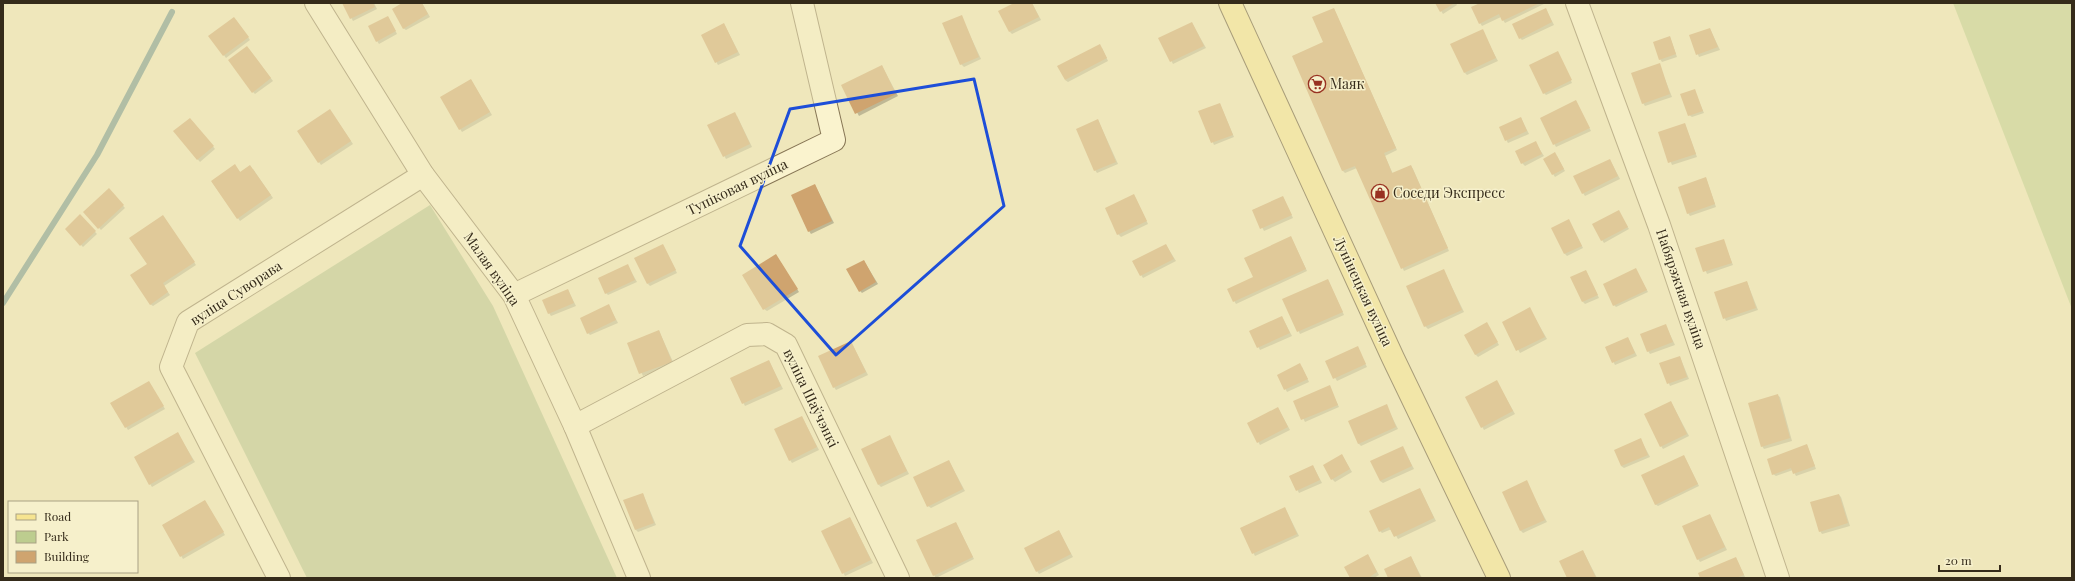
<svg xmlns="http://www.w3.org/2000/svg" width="2075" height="581" viewBox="0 0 2075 581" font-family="'Playfair Display',serif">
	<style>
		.green { fill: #bdcd8f }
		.cemetery { fill: #b4c18f }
		.shadow { fill: #0003 }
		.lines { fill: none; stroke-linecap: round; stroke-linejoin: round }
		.stream { stroke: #678d89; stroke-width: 6 }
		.building { fill: #cfa46f }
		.street-casing { stroke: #877655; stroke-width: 24 }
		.primary-casing { stroke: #54432a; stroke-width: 24 }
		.street { stroke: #faf3ce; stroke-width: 22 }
		.primary { stroke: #f6e490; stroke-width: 22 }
		.marked { fill: none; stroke: #1d4ed8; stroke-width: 3; stroke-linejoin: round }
		.labels { text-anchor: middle; stroke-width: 3; stroke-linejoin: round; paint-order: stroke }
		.poi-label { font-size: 14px; fill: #352b1a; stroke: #f6f0cb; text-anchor: start }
		.street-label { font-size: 14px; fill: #352b1a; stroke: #f6f0cb }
	</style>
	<rect width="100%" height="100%" fill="#efe7bb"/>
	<path class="green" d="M1953 3H2072V309Z"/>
	<path class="cemetery" d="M430 205 493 306 617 578H307L195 353Z"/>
	<g class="shadow">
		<path d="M343 3H374L377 9 353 21Z"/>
		<path d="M404 3H422L430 17 406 30 403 28Z"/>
		<path d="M1016 3H1032L1041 20 1012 34 1010 32Z"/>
		<path d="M1436 3H1456L1457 5 1443 14Z"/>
		<path d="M1482 3H1546L1505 23 1501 17 1482 26 1480 23Z"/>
		<path d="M1334 9 1397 150 1385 156 1393 174 1411 166 1413 169 1449 251 1404 271 1357 168 1345 173 1343 171 1293 56 1324 43Z"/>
		<path d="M1546 9 1554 25 1522 40 1520 38Z"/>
		<path d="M961 16 981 59 964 67 961 64Z"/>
		<path d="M388 17 397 34 379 44 377 41Z"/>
		<path d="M236 20 250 40 226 58 210 36Z"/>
		<path d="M1192 23 1206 48 1173 64 1160 39Z"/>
		<path d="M724 24 740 55 718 65 702 35Z"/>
		<path d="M1710 29 1720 50 1699 57 1690 36Z"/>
		<path d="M1482 31 1498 61 1467 75 1465 73Z"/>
		<path d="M1670 37 1677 57 1662 62 1660 59Z"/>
		<path d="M1102 48 1108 61 1068 82 1065 80Z"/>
		<path d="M249 49 273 81 255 94 253 92Z"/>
		<path d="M1558 54 1572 83 1546 95 1544 93Z"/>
		<path d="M1659 64 1672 97 1645 106 1643 103Z"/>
		<path d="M882 66 898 96 859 116 842 86Z"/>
		<path d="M471 80 492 115 462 132 460 129Z"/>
		<path d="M1694 90 1704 113 1692 117 1689 115Z"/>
		<path d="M1576 101 1591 131 1556 147 1541 118Z"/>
		<path d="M1220 104 1234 137 1214 145 1200 112Z"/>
		<path d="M332 113 353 144 321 165 298 131Z"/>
		<path d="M737 116 752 147 726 159 709 126Z"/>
		<path d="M1521 118 1529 134 1508 143 1500 128Z"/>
		<path d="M1098 120 1118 164 1097 173 1095 170Z"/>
		<path d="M192 121 215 149 200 162 175 132Z"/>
		<path d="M1685 124 1697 157 1672 165 1659 133Z"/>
		<path d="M1535 142 1544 156 1525 166 1522 163Z"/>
		<path d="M1557 156 1565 171 1555 177 1553 174Z"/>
		<path d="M1610 160 1620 179 1585 196 1583 193Z"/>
		<path d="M237 168 241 173 253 169 273 198 240 221 212 182Z"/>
		<path d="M1706 178 1716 207 1690 216 1688 213Z"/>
		<path d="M815 185 834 223 811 234 809 231Z"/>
		<path d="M109 190 125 208 101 230 84 212Z"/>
		<path d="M1134 195 1148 224 1121 237 1118 234Z"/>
		<path d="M1283 197 1293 218 1264 231 1253 210Z"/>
		<path d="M1618 211 1629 229 1604 243 1602 240Z"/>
		<path d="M80 216 97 234 83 247 66 229Z"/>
		<path d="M165 219 196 265 164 286 170 295 153 306 150 304 148 264Z"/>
		<path d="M1569 221 1583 248 1567 256 1565 254Z"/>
		<path d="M1291 237 1307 271 1236 304 1228 290 1254 278Z"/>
		<path d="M1723 240 1733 265 1707 274 1697 249Z"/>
		<path d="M663 245 677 273 650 286 648 284Z"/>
		<path d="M1166 245 1176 261 1143 278 1133 262Z"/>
		<path d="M776 255 799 292 767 311 764 309Z"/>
		<path d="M864 261 878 284 862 293 860 291Z"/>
		<path d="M628 266 637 282 608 295 606 293Z"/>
		<path d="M1636 270 1648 292 1616 307 1614 305Z"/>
		<path d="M1444 271 1464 312 1428 329 1425 326Z"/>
		<path d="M1586 271 1599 298 1585 304 1583 302Z"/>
		<path d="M1328 280 1344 315 1300 334 1284 300Z"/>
		<path d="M1747 282 1758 310 1726 321 1715 293Z"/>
		<path d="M568 290 576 306 551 316 549 313Z"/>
		<path d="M609 306 618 323 590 335 588 333Z"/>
		<path d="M1530 309 1547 339 1520 353 1503 323Z"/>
		<path d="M1282 317 1292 336 1260 350 1250 331Z"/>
		<path d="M1487 324 1499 345 1478 357 1475 354Z"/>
		<path d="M1666 326 1675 345 1650 354 1648 351Z"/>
		<path d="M659 331 674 364 643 376 628 343Z"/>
		<path d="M1628 338 1637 356 1615 365 1606 347Z"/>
		<path d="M851 342 868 375 836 390 834 387Z"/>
		<path d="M1357 347 1367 367 1337 381 1326 362Z"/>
		<path d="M1680 357 1689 379 1670 386 1661 364Z"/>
		<path d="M769 361 783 389 745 406 731 379Z"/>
		<path d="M1302 367 1309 382 1287 392 1278 375Z"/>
		<path d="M149 382 165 409 128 430 112 404Z"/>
		<path d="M1497 382 1515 414 1484 430 1466 398Z"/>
		<path d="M1329 387 1339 407 1305 422 1295 402Z"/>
		<path d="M1777 395 1780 397 1792 441 1764 449 1762 446Z"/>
		<path d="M1671 402 1689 436 1663 449 1661 446Z"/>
		<path d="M1386 405 1398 429 1361 446 1358 443Z"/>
		<path d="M1278 408 1290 430 1260 445 1248 423Z"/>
		<path d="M802 417 819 450 792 463 790 460Z"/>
		<path d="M178 434 195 462 152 487 150 484Z"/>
		<path d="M890 437 909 474 881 487 879 485Z"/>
		<path d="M1641 440 1650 457 1624 468 1621 466Z"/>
		<path d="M1807 445 1816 469 1796 476 1793 470 1776 476 1773 474Z"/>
		<path d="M1403 448 1414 469 1383 483 1380 481Z"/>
		<path d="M1342 455 1352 472 1335 482 1332 479Z"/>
		<path d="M1684 456 1699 486 1658 506 1655 504Z"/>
		<path d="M949 461 965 491 931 508 928 506Z"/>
		<path d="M1313 466 1322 483 1299 493 1290 476Z"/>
		<path d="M1526 482 1547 522 1523 533 1521 531Z"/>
		<path d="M1420 489 1436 521 1398 539 1392 529 1382 533 1380 531Z"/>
		<path d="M643 494 656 525 638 532 636 530Z"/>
		<path d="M1839 495 1841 497 1850 526 1822 534 1820 531Z"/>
		<path d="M205 501 225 535 183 559 163 525Z"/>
		<path d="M1285 508 1299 536 1255 556 1241 528Z"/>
		<path d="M1710 515 1727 550 1700 562 1698 559Z"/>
		<path d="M850 518 873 563 845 576 823 531Z"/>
		<path d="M956 523 974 559 936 578 934 575Z"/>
		<path d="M1059 531 1073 557 1039 574 1037 571Z"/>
		<path d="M1583 551 1597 578H1568Z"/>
		<path d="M1368 555 1379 575 1374 578H1351Z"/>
		<path d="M1411 557 1422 578H1389Z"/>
		<path d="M1736 558 1745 577 1701 578Z"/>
	</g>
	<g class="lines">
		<path class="stream" d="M3 303 97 155 172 12"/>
	</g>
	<g class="building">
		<path d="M342 3H373L375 7 350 19Z"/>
		<path d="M402 3H422L428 14 403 29 392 9Z"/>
		<path d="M1014 3H1032L1039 17 1009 32 998 11Z"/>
		<path d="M1435 3H1455L1440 12Z"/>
		<path d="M1480 3H1540L1502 21 1499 14 1479 24 1471 7Z"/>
		<path d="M1334 8 1396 148 1384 153 1392 173 1411 165 1448 248 1401 269 1355 166 1342 171 1292 56 1323 42 1312 17Z"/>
		<path d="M1546 8 1552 22 1519 39 1512 24Z"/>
		<path d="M962 15 979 57 960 65 942 23Z"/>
		<path d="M388 16 396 31 376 42 368 26Z"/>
		<path d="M234 17 249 37 223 56 208 36Z"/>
		<path d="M1192 22 1204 46 1170 62 1158 38Z"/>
		<path d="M724 23 738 52 715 63 701 35Z"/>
		<path d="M1710 28 1718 47 1696 55 1689 35Z"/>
		<path d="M1483 29 1496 58 1464 73 1450 44Z"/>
		<path d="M1670 36 1676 54 1659 60 1653 42Z"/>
		<path d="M1100 44 1107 58 1065 80 1057 66Z"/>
		<path d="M247 46 271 78 252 93 228 60Z"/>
		<path d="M1558 51 1572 80 1543 94 1529 65Z"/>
		<path d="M1660 63 1670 94 1642 104 1631 73Z"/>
		<path d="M882 65 896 94 855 114 841 85Z"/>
		<path d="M471 79 490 112 459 130 440 97Z"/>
		<path d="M1695 89 1703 111 1688 116 1680 94Z"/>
		<path d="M1576 100 1590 128 1553 145 1540 118Z"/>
		<path d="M1220 103 1233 135 1211 143 1198 111Z"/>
		<path d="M330 109 351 141 318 163 297 131Z"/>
		<path d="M735 112 750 144 723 157 707 125Z"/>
		<path d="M1521 117 1527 131 1505 141 1499 127Z"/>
		<path d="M190 118 214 146 197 160 173 131Z"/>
		<path d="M1098 119 1116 162 1094 171 1076 129Z"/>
		<path d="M1685 123 1696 154 1668 163 1658 132Z"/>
		<path d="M1536 141 1542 154 1521 164 1515 151Z"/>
		<path d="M1555 152 1564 169 1552 175 1543 159Z"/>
		<path d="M1610 159 1618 176 1582 194 1573 176Z"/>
		<path d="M235 164 240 172 250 165 271 195 237 219 211 181Z"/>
		<path d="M1706 177 1715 204 1687 214 1678 187Z"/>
		<path d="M815 184 832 221 808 232 791 195Z"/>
		<path d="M109 188 124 205 98 229 83 212Z"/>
		<path d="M1134 194 1147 221 1117 235 1105 208Z"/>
		<path d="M1283 196 1292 215 1260 229 1252 210Z"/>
		<path d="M1619 210 1628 227 1601 241 1592 224Z"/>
		<path d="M80 214 96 231 80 246 65 229Z"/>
		<path d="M163 215 195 262 163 283 168 292 150 305 130 275 147 264 129 238Z"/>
		<path d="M1569 219 1582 246 1564 254 1551 228Z"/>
		<path d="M1291 236 1306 269 1233 302 1227 289 1253 277 1244 258Z"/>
		<path d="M1724 239 1732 263 1703 272 1695 248Z"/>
		<path d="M663 244 676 270 647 284 634 258Z"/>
		<path d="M1166 244 1174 259 1140 276 1132 261Z"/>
		<path d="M776 254 798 289 763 310 742 275Z"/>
		<path d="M864 260 876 282 859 292 846 269Z"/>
		<path d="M628 264 635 280 605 294 598 278Z"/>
		<path d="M1636 268 1647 290 1613 306 1603 284Z"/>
		<path d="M1444 269 1462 310 1424 327 1406 286Z"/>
		<path d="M1586 270 1598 295 1582 302 1570 277Z"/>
		<path d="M1328 279 1343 312 1297 332 1282 299Z"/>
		<path d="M1747 281 1756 308 1723 319 1714 292Z"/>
		<path d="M568 289 574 303 548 314 542 300Z"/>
		<path d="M609 304 616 320 587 334 580 318Z"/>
		<path d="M1530 307 1545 337 1516 351 1502 322Z"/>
		<path d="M1282 316 1290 333 1257 348 1249 331Z"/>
		<path d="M1487 322 1498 342 1475 355 1464 335Z"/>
		<path d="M1666 324 1673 342 1647 352 1640 334Z"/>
		<path d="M659 330 672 362 639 374 627 343Z"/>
		<path d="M1628 337 1635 353 1612 363 1605 347Z"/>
		<path d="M851 341 866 372 833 388 818 356Z"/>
		<path d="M1358 346 1366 364 1333 379 1325 361Z"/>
		<path d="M1680 356 1687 377 1667 384 1659 363Z"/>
		<path d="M769 360 781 386 742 404 730 378Z"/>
		<path d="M1300 363 1308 379 1284 390 1277 375Z"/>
		<path d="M1497 380 1513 411 1481 428 1465 397Z"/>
		<path d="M149 381 164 406 125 428 110 403Z"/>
		<path d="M1330 385 1338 405 1301 420 1293 401Z"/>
		<path d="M1778 394 1790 438 1761 447 1748 403Z"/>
		<path d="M1671 401 1687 434 1660 447 1644 414Z"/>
		<path d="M1387 404 1396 427 1358 444 1348 421Z"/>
		<path d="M1278 407 1288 427 1257 443 1247 423Z"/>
		<path d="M802 416 817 447 789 461 774 429Z"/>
		<path d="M178 432 193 460 149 485 134 457Z"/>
		<path d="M890 435 907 471 878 485 861 449Z"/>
		<path d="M1641 438 1648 455 1621 466 1614 450Z"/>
		<path d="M1807 444 1815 466 1793 474 1791 468 1772 475 1767 459Z"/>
		<path d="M1403 446 1412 466 1380 481 1370 461Z"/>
		<path d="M1342 454 1350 469 1331 480 1323 465Z"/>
		<path d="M1684 455 1698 484 1655 505 1641 475Z"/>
		<path d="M949 460 963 489 927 507 913 477Z"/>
		<path d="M1313 465 1320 480 1296 491 1289 476Z"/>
		<path d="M1527 480 1545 520 1520 531 1502 492Z"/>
		<path d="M1420 488 1434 518 1394 537 1389 527 1379 532 1369 511Z"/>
		<path d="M643 493 654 523 635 530 623 500Z"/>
		<path d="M1839 494 1848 523 1819 532 1810 502Z"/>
		<path d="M205 500 224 532 180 557 162 525Z"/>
		<path d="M1285 507 1297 534 1252 554 1240 528Z"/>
		<path d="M1710 514 1725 547 1697 560 1682 526Z"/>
		<path d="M850 517 871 560 842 574 821 531Z"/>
		<path d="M956 522 973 557 933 576 916 540Z"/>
		<path d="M1059 530 1071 554 1036 572 1024 548Z"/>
		<path d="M1583 550 1596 578H1567L1559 561Z"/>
		<path d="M1368 554 1377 572 1368 578H1350L1344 567Z"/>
		<path d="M1411 556 1421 578H1388L1384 569Z"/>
		<path d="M1736 557 1744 575 1736 578H1700L1698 573Z"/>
	</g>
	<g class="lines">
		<defs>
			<g id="street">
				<path d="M316 3 423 175 514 295 575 426 639 578"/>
				<path d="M1577 3 1659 225 1778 578"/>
				<path d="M514 295 834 140 802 3"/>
				<path d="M575 426 747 335 767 334 786 345 898 578"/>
				<path d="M279 578 171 367 188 322 423 175"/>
			</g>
			<path id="primary" d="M1230 3 1393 358 1499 578"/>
		</defs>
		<use href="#street" class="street-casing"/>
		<use href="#primary" class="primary-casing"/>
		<use href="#street" class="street"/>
		<use href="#primary" class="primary"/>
	</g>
	<path d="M0 0H2075V581H0ZM974 79 1004 206 836 355 740 246 790 109Z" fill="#efe7bb" fill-opacity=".55" fill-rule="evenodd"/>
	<path class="marked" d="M974 79 1004 206 836 355 740 246 790 109Z"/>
	<defs>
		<symbol id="supermarket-ring" viewBox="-11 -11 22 22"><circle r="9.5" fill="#f6f0cb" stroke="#983222" stroke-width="1.5"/><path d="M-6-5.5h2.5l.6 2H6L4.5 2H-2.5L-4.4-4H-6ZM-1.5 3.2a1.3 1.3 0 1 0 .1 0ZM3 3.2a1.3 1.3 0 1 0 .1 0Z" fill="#983222"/></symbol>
		<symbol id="shop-ring" viewBox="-11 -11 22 22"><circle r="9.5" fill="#f6f0cb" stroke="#983222" stroke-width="1.5"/><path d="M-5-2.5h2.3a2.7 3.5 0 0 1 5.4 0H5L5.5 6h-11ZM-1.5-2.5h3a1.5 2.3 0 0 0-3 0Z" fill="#983222"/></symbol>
	</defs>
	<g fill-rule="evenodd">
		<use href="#supermarket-ring" x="1307" y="74" width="20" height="20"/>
		<use href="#shop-ring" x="1370" y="183" width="20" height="20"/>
	</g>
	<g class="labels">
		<g class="poi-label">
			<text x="1330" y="89">Маяк</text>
			<text x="1393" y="198">Соседи Экспресс</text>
		</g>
		<g class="street-label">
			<text transform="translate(737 187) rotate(-26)" y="5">Тупіковая вуліца</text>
			<text transform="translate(492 269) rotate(55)" y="5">Малая вуліца</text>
			<text transform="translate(1681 289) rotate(71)" y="5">Набярэжная вуліца</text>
			<text transform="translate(1363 291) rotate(65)" y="5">Лунінецкая вуліца</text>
			<text transform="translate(236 293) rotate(-33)" y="5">вуліца Суворава</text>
			<text transform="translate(811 398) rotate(64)" y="5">вуліца Шаўчэнкі</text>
		</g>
	</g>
	<rect width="2075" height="581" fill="none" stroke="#352b1a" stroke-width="8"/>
	<rect x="8" y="501" width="130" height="72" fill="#f6f0cb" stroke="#a9a184"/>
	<rect x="16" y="514" width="20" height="6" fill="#f6e490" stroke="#a9a184"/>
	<text x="44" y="521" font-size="12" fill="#352b1a">Road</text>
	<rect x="16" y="531" width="20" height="12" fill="#bdcd8f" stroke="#a9a184"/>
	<text x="44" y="541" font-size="12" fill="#352b1a">Park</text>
	<rect x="16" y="551" width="20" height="12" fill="#cfa46f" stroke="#a9a184"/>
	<text x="44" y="561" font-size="12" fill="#352b1a">Building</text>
	<path d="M1939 565v6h61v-6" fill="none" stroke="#352b1a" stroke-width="2"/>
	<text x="1945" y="565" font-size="12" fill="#352b1a" stroke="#f6f0cb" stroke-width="3" paint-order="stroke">20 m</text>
</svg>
